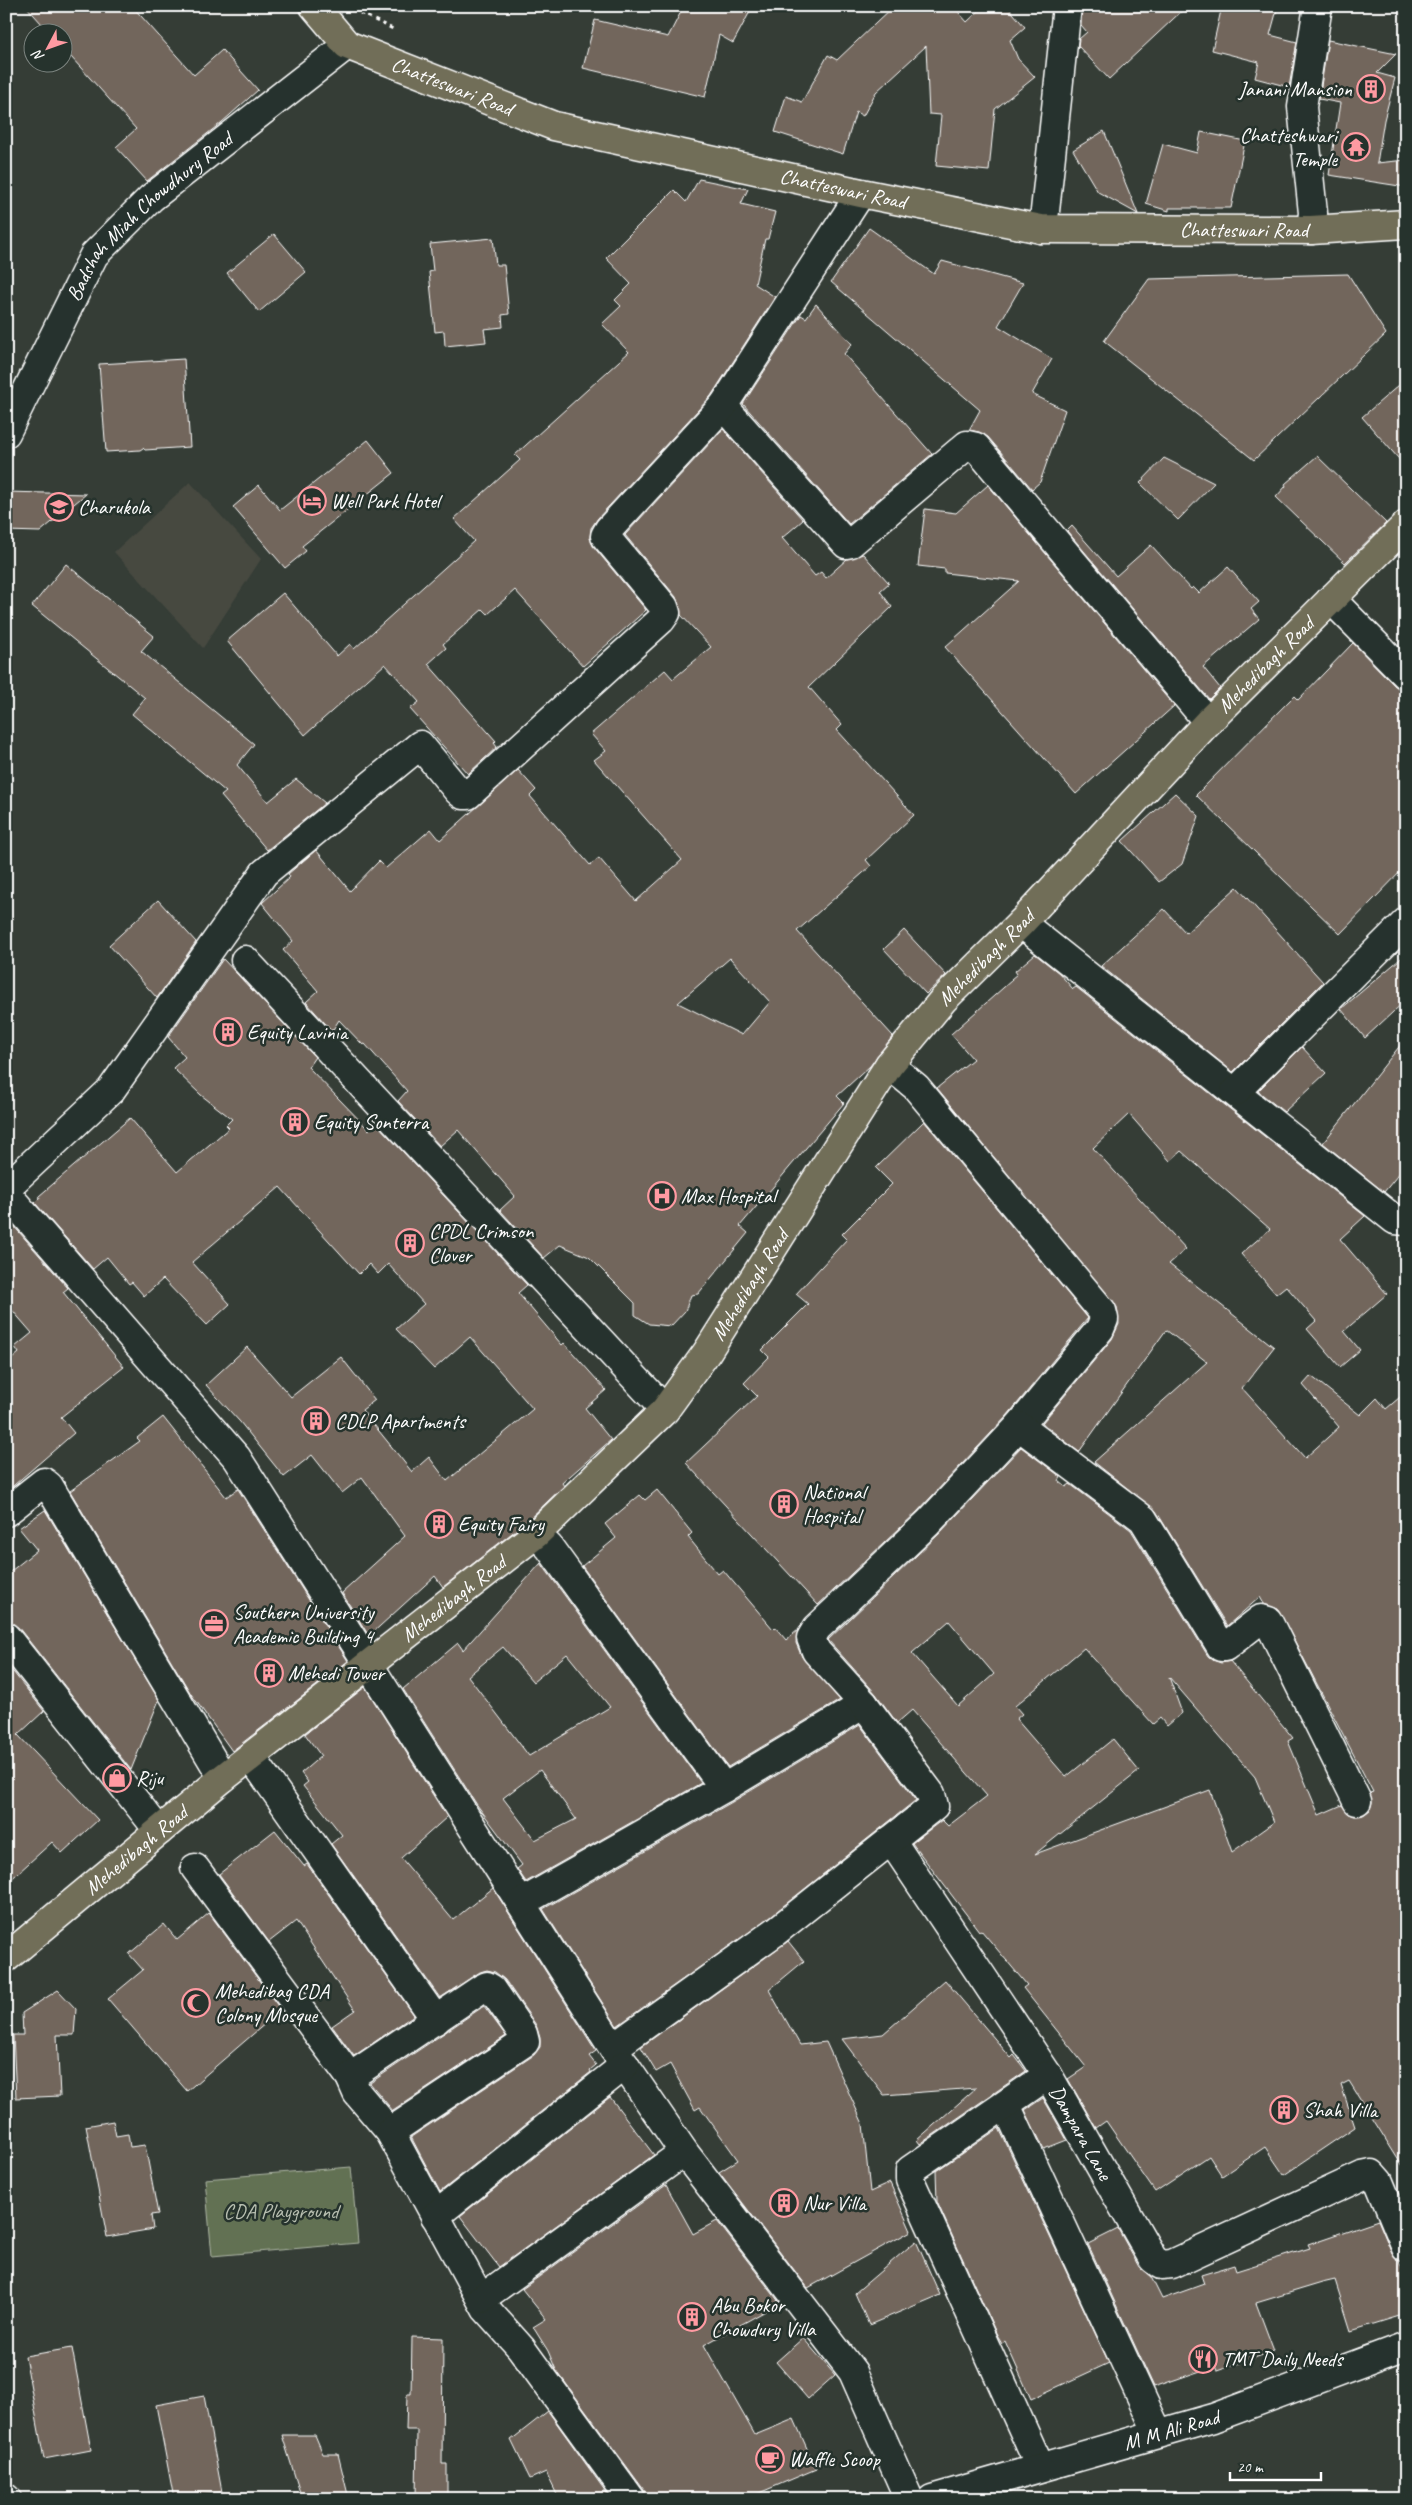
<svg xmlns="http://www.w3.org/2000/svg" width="1412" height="2505" viewBox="0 0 1412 2505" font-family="Caveat,sans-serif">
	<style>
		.built { fill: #474941 }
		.green { fill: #627152; stroke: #b0b8a8 }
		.building { fill: #72665c; stroke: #fff; fill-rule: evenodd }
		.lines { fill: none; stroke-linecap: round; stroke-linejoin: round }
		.minor-casing { stroke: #fff; stroke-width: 31 }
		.major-casing { stroke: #fff; stroke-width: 31 }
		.path { stroke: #fff; stroke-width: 3; stroke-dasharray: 4 4; stroke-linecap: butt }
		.minor { stroke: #26332d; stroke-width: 28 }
		.major { stroke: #716e59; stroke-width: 28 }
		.labels { text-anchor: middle; stroke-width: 5; stroke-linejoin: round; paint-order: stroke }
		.street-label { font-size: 21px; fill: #fff; stroke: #26332d }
		.poi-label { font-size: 21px; fill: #fff; stroke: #26332d; text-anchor: start }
		.park-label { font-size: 21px; fill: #b8bfb1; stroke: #26332d }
	</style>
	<rect width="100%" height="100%" fill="#353d36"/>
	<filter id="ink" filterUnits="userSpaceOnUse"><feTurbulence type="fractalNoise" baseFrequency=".02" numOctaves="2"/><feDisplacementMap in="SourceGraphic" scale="10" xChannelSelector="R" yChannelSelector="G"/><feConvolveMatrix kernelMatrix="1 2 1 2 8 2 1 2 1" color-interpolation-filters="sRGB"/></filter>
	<g filter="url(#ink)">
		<path class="built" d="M190 482 261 559 203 648 114 552Z"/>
		<path class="green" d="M351 2167 358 2243 212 2256 205 2179Z"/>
		<g class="building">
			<path d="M26 6H132L194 75 222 50 258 90 221 123 147 181 116 147 136 129 62 47V32H49Z"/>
			<path d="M684 6H753L733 43 719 35 705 97 583 68 595 20 668 37Z"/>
			<path d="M894 6H953L967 22 984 6H1007L1025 27 1010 40 1018 59 1035 77 995 109 989 171 936 166 941 115 929 114 926 46 876 92 863 116 856 112 843 154 775 132 786 96 802 102 828 55 837 60Z"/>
			<path d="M1082 6H1187L1109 79 1078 46 1079 39 1087 32 1081 25Z"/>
			<path d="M1222 6H1278L1270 35 1297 42 1289 87 1255 78 1259 62 1212 50Z"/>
			<path d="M1328 40 1396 54 1377 73 1395 78 1384 120 1377 163 1406 160V187L1329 175 1340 103 1319 99Z"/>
			<path d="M1104 131 1138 214 1098 192 1073 150Z"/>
			<path d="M1201 132 1245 141 1231 208H1169V211L1146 204 1163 144 1197 153Z"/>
			<path d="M699 179 748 189 741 204 775 212 768 239H765L755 284 775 297 711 396 598 518 591 528 590 538 593 546 646 610 583 666 515 590 488 614 483 609 443 644 446 648 428 664 496 741 494 743 497 747 468 774 410 709 419 702 385 664 305 735 227 641 283 593 337 656 350 644 354 649 474 541 454 519 520 460 515 455 629 352 602 324 621 306 615 300 631 284 606 258 674 190 686 202Z"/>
			<path d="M869 228 934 274 942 261 1023 283 998 326 1052 359 1032 394 1065 410 1040 482 1032 489 988 437 979 432 969 430 980 410 831 282Z"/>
			<path d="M274 234 306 272 259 312 227 273Z"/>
			<path d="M493 238 496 265H504L509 314 502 315 503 327 484 329 486 342 445 346 444 331 435 332 429 272 433 271 430 244Z"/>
			<path d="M1348 274 1386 334 1254 460 1104 341 1149 279Z"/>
			<path d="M816 304 852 344 844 354 932 454 849 524 743 404 801 315 806 318Z"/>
			<path d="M184 359 190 447 145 450 143 448 140 450 106 452 99 364Z"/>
			<path d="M1406 379V467L1362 417Z"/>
			<path d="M723 429 803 520 782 538 815 576 821 572 826 578 847 559 863 554 889 583 880 591 892 607 809 687 842 725 837 730 914 815 866 860 871 866 797 931 893 1036 870 1066 837 1096 844 1103 740 1226 748 1233 698 1294 691 1295 685 1311 671 1326 649 1324 635 1315V1303L589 1257 560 1245 544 1258 500 1210 515 1196 458 1130 440 1146 398 1101 407 1091 365 1044 363 1045 339 1020 332 1031 306 1002 318 991 283 950 293 941 262 903 290 877 288 874 316 850 350 891 379 861 386 868 431 829 440 840 518 770 536 790 530 796 590 865 599 858 636 901 682 860 594 760 606 751 591 734 665 670 673 679 711 647 681 615 676 597 625 535ZM730 958 770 1002 742 1035 678 1003Z"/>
			<path d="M368 440 394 473 302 546 306 551 285 568 233 507 259 485 280 510Z"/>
			<path d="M1317 456 1386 523 1345 563 1276 497 1286 486 1285 484Z"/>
			<path d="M1164 458 1214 483 1178 520 1140 483Z"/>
			<path d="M988 485 1174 706 1076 794 945 647 1019 581 945 573V569L918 566 925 509 956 513Z"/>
			<path d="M6 492 86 494 40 532 6 531Z"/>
			<path d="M1072 526 1116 576 1151 545 1191 589 1193 587 1199 593 1228 567 1259 602 1251 609 1259 619 1203 667 1220 688 1209 699 1067 531Z"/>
			<path d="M66 564 154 636 141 651 254 744 237 765 268 802 296 779 325 803 267 850 221 796 226 792 132 714 145 698 32 606Z"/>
			<path d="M1353 643 1395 686 1406 690V866L1340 934 1196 795 1294 696 1298 700Z"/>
			<path d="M1175 793 1199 816 1182 864 1159 882 1122 841Z"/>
			<path d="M1237 887 1323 982 1233 1072 1101 966 1164 909 1186 933Z"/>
			<path d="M158 900 196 942 157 998 109 945Z"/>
			<path d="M904 930 946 975 926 994 884 949Z"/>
			<path d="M1035 954 1059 973 1073 989 1076 987 1365 1216 1340 1239 1387 1294 1344 1331 1360 1350 1340 1367 1307 1329 1316 1321 1286 1286 1276 1294 1241 1254 1270 1229 1181 1151 1170 1161 1129 1114 1093 1148 1186 1249 1169 1264 1274 1347 1242 1388 1305 1458 1339 1427 1303 1385 1311 1376 1360 1415 1377 1398 1386 1409 1406 1392V2172L1349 2081 1341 2085 1355 2127 1284 2175 1265 2147 1222 2176 1209 2156 1155 2192 1106 2121 1096 2128 1068 2079 1086 2067 1023 1988 1027 1985 981 1930 979 1931 912 1843 942 1820 948 1826 987 1796 912 1710 897 1723 876 1694 828 1640 939 1534 1021 1447 1061 1477 1059 1481 1066 1487 1070 1484 1131 1530 1208 1656 1213 1660 1221 1663 1230 1661 1293 1738 1288 1741 1319 1815 1342 1805 1349 1814 1356 1816 1363 1815 1370 1810 1372 1802 1370 1793 1373 1792 1278 1609 1264 1604 1260 1597 1227 1626 1156 1511 1094 1462 1207 1362 1166 1330 1079 1452 1042 1423 1112 1339 1119 1324 1117 1307 937 1088 973 1059 951 1034 1012 980 1011 979 1017 974 1015 971ZM949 1621 994 1674 958 1706 912 1653ZM1084 1648 1153 1724 1160 1718 1167 1726 1182 1713 1169 1677 1255 1777 1274 1822 1232 1852 1210 1790 1035 1854 1139 1771 1113 1739 1066 1777 1016 1719 1022 1714 1015 1706Z"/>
			<path d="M1406 954V1000L1365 1038 1341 1009Z"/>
			<path d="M223 959 315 1057 308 1067 369 1130 376 1123 527 1285 518 1293 562 1345 564 1343 606 1390 585 1408 611 1440 562 1483 564 1486 525 1523 443 1587 435 1576 369 1636 342 1593 405 1536 362 1477 342 1493 312 1455 284 1477 240 1422 206 1385 247 1347 291 1397 341 1357 375 1400 362 1410 412 1472 429 1457 447 1481 533 1409 470 1337 434 1369 396 1329 424 1304 388 1264 378 1274 369 1264 359 1274 280 1187 192 1262 230 1304 207 1325 163 1279 144 1296 132 1282 129 1284 107 1257 93 1269 35 1203 40 1198 39 1196 130 1118 177 1172 229 1128 226 1125 232 1119 201 1095 173 1068 185 1057 168 1037Z"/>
			<path d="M1406 1038V1165L1384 1192 1323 1143Z"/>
			<path d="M1302 1047 1326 1073 1284 1112 1258 1091Z"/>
			<path d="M924 1121 1088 1318 1007 1416 917 1512 818 1605 686 1463 757 1396 744 1383 769 1357 762 1350 808 1304 796 1294 847 1239 842 1234 892 1184 876 1168Z"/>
			<path d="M12 1224 68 1288 63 1292 124 1367 61 1417 74 1433 6 1492V1364L19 1353 15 1347 32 1333 6 1303V1228Z"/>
			<path d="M163 1417 226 1497 238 1489 348 1661 232 1751 191 1694 70 1491 140 1441 137 1438Z"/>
			<path d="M657 1490 692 1533 688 1537 718 1574 723 1570 773 1629 775 1627 786 1640 798 1630 796 1643 802 1657 840 1700 728 1767 582 1566 616 1538 605 1524 640 1495 645 1500Z"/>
			<path d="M45 1510 159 1700 131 1770 18 1627 6 1622V1575L37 1550 19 1528Z"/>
			<path d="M541 1563 701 1783 526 1882 517 1869 522 1865 477 1805 403 1689 458 1643 463 1650ZM503 1647 533 1682 567 1654 610 1707 529 1756 468 1676ZM540 1770 576 1819 535 1840 503 1798Z"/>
			<path d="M6 1663 44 1711 18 1735 98 1820 62 1853 52 1842 6 1884Z"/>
			<path d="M365 1687 447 1817 401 1858 453 1920 493 1888 596 2051 589 2056 596 2065 590 2070 591 2072 440 2192 411 2137 534 2055 540 2047V2038L536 2025 505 1980 495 1972 487 1970 480 1972 440 1998 331 1844 342 1835 303 1786 308 1782 301 1773 321 1756 305 1734Z"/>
			<path d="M860 1725 916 1800 766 1920 617 2026 543 1909 732 1802Z"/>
			<path d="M275 1830 304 1866 307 1864 414 2015 354 2056 332 2026 355 2010 296 1921 269 1942 219 1874Z"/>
			<path d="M209 1913 281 2010 187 2091 108 1999 143 1970 129 1954 164 1924 177 1940Z"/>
			<path d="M788 1941 804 1961 769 1990 800 2045 826 2042 863 2124 870 2192 890 2183 911 2231 808 2288 719 2172 738 2160 700 2107 695 2110 670 2064 656 2072 641 2047Z"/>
			<path d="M945 1980 1011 2058 1014 2055 1026 2071 920 2144 917 2140 976 2088 884 2095 842 2039 883 2034Z"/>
			<path d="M58 1990 76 2009 74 2035H57L60 2096 16 2098 13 2035H23L22 2013Z"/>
			<path d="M484 2006 506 2036 393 2111 370 2083Z"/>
			<path d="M610 2097 654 2155 499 2267 460 2216Z"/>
			<path d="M1043 2098 1067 2140 1044 2149 1025 2110Z"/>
			<path d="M113 2121 116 2136 128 2134 130 2147 145 2145 158 2214 151 2215 153 2229 107 2237 86 2126Z"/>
			<path d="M999 2128 1109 2363 1031 2399 1005 2341 1002 2343 996 2333 937 2202 936 2171Z"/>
			<path d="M666 2185 693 2234 717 2221 780 2303 704 2345 755 2435 794 2419 816 2469 745 2499H646L644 2490 556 2370 548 2351 533 2327 546 2319 522 2289Z"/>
			<path d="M1378 2220 1392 2253 1400 2261 1406 2277V2314L1351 2331 1335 2280 1322 2283 1256 2303 1274 2351 1217 2371 1215 2366 1154 2387 1088 2244 1118 2229 1139 2267 1151 2277 1162 2299 1204 2284 1201 2275 1234 2265 1236 2271 1310 2248 1308 2244Z"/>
			<path d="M916 2241 940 2295 869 2325 855 2293Z"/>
			<path d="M412 2337 443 2338 442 2464H447V2499H416L417 2430H406L407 2394H411Z"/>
			<path d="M803 2338 835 2375 808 2399 776 2362Z"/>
			<path d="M72 2348 91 2450 44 2459 25 2356Z"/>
			<path d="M204 2396 222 2492 174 2499 156 2405Z"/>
			<path d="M548 2411 611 2499H559L546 2472 530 2479 511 2440Z"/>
			<path d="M282 2435H315L323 2454H338L349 2499H302Z"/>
		</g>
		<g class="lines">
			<defs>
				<g id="minor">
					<path d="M1041 229 1045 211 1067 6"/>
					<path d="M1311 230 1313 213 1302 107 1318 6"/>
					<path d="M723 406 846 544 851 543 967 445 976 447 1208 722"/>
					<path id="s1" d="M6 433 94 255 151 198 347 45"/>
					<path d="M1331 599 1406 675"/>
					<path d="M1021 923 1395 1220 1406 1221"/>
					<path d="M245 960 665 1410"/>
					<path d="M889 1065 916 1087 1102 1311 1104 1319 1100 1329 1019 1426"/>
					<path d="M1235 1092 1406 922"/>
					<path d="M6 1188 111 1090 264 873 420 745 458 791 463 795H468L661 620 666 613 664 607 605 536 609 529 723 406 861 193"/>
					<path d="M6 1193 237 1458 613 2048 684 2152 853 2372 909 2499"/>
					<path d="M6 1512 44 1482 49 1486 223 1778"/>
					<path d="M6 1637 159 1831"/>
					<path d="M252 1758 436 2020"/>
					<path d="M724 1788 864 1704"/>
					<path d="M891 1840 1048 2075"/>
					<path d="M195 1868 350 2077 357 2093 390 2132 486 2309 521 2348 631 2499"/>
					<path d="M521 1903 724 1788 549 1547 536 1534"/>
					<path d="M613 2048 775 1932 934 1806 931 1794 864 1704 816 1651 811 1638 817 1628 928 1523 1019 1426 1143 1519 1221 1647H1225L1261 1619 1268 1621 1357 1801"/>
					<path d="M350 2077 481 1989 487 1986 492 1989 523 2034 525 2042 390 2132"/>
					<path d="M1006 2105 1158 2433"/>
					<path d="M435 2216 625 2065"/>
					<path d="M481 2299 684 2152"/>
					<path id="s2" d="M1040 2467 910 2180V2170L1048 2075 1153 2259 1161 2265 1172 2264 1362 2176 1372 2174 1379 2182 1406 2247"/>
					<path d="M6 2498 7 2499"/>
					<path id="s3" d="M932 2499 1213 2418 1406 2346"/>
				</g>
				<g id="major">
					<path id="s4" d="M314 6 347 45 554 126 861 193 1041 229 1311 230 1406 224"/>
					<path id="s5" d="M6 1958 223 1778 536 1534 665 1410 707 1352 889 1065 943 1000 1021 923 1208 722 1406 525"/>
				</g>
			</defs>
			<use href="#minor" class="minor-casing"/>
			<use href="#major" class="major-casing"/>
			<path class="path" d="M360 13 395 30"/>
			<use href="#minor" class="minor"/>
			<use href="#major" class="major"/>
		</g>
	</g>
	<defs>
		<symbol id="building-ring" viewBox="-11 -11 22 22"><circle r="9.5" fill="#26332d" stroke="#ff9aa2" stroke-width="1.5"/><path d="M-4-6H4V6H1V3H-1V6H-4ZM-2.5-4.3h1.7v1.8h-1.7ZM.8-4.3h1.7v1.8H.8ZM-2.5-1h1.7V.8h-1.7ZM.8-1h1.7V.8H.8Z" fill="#ff9aa2"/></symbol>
		<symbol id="temple-ring" viewBox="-11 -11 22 22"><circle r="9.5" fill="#26332d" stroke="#ff9aa2" stroke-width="1.5"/><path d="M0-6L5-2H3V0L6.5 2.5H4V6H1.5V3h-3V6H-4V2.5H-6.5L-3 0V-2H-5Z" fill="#ff9aa2"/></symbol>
		<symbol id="hotel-ring" viewBox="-11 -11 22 22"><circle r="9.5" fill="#26332d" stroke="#ff9aa2" stroke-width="1.5"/><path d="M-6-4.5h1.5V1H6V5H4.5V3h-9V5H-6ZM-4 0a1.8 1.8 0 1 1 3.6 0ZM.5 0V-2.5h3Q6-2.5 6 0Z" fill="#ff9aa2"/></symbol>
		<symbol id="university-ring" viewBox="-11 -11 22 22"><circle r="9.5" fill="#26332d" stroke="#ff9aa2" stroke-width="1.5"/><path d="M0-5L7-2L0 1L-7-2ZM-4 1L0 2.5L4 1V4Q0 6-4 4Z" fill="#ff9aa2"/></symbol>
		<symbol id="hospital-ring" viewBox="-11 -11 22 22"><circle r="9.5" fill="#26332d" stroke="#ff9aa2" stroke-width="1.5"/><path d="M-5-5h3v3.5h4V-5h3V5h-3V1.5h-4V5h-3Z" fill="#ff9aa2"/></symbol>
		<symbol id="office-ring" viewBox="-11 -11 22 22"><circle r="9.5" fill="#26332d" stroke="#ff9aa2" stroke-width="1.5"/><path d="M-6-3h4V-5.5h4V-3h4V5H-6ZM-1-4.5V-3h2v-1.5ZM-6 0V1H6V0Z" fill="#ff9aa2"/></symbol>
		<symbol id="shop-ring" viewBox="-11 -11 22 22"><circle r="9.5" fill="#26332d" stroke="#ff9aa2" stroke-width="1.5"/><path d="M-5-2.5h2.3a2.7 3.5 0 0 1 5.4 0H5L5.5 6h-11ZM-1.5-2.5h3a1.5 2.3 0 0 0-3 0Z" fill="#ff9aa2"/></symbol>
		<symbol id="mosque-ring" viewBox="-11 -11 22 22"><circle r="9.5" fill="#26332d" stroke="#ff9aa2" stroke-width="1.5"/><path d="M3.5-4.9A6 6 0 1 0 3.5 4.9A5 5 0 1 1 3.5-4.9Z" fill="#ff9aa2"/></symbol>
		<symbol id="restaurant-ring" viewBox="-11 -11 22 22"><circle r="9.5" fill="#26332d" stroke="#ff9aa2" stroke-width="1.5"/><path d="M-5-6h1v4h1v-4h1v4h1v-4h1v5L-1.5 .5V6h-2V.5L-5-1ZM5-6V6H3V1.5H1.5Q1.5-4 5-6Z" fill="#ff9aa2"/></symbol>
		<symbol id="cafe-ring" viewBox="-11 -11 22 22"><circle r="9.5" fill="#26332d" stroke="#ff9aa2" stroke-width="1.5"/><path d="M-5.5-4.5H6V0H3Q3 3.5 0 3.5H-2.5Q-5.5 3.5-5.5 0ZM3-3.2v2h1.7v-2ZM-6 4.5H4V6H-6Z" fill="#ff9aa2"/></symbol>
	</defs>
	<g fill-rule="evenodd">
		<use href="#building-ring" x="1355" y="73" width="32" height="32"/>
		<use href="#temple-ring" x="1340" y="131" width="32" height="32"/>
		<use href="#hotel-ring" x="296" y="485" width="32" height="32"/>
		<use href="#university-ring" x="43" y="491" width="32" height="32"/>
		<use href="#building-ring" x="212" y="1016" width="32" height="32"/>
		<use href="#building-ring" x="279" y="1106" width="32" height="32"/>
		<use href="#hospital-ring" x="646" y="1180" width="32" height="32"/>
		<use href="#building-ring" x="394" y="1227" width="32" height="32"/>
		<use href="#building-ring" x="300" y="1405" width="32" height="32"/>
		<use href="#building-ring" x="768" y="1488" width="32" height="32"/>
		<use href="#building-ring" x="423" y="1508" width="32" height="32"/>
		<use href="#office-ring" x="198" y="1608" width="32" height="32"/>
		<use href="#building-ring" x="253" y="1657" width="32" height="32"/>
		<use href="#shop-ring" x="101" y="1762" width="32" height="32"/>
		<use href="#mosque-ring" x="180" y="1987" width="32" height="32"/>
		<use href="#building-ring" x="1268" y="2094" width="32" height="32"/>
		<use href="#building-ring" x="768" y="2187" width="32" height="32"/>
		<use href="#building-ring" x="676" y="2301" width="32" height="32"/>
		<use href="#restaurant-ring" x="1187" y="2343" width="32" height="32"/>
		<use href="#cafe-ring" x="754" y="2443" width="32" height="32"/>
	</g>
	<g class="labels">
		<g class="street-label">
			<text dy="7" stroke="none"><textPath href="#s4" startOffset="164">Chatteswari Road</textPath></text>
			<text dy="7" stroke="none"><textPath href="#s4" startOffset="569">Chatteswari Road</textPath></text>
			<text dy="7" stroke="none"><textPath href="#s1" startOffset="264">Badshah Miah Chowdhury Road</textPath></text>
			<text dy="7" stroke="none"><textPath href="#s4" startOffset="974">Chatteswari Road</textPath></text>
			<text dy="7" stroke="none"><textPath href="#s5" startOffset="1819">Mehedibagh Road</textPath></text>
			<text dy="7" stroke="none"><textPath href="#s5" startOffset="1414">Mehedibagh Road</textPath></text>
			<text dy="7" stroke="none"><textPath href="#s5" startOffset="1009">Mehedibagh Road</textPath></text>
			<text dy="7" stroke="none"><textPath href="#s5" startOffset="574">Mehedibagh Road</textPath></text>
			<text dy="7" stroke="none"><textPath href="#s5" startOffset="169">Mehedibagh Road</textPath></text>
			<text dy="7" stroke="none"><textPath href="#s2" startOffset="559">Dampara Lane</textPath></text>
			<text dy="7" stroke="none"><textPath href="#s3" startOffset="249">M M Ali Road</textPath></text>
		</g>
		<g class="poi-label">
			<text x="1352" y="96" text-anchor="end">Janani Mansion</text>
			<text x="1337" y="142" text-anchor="end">Chatteshwari<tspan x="1337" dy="24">Temple</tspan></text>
			<text x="331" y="508">Well Park Hotel</text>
			<text x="78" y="514">Charukola</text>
			<text x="247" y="1039">Equity Lavinia</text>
			<text x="314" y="1129">Equity Sonterra</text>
			<text x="681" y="1203">Max Hospital</text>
			<text x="429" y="1238">CPDL Crimson<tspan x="429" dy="24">Clover</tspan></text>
			<text x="335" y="1428">CDLP Apartments</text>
			<text x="803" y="1499">National<tspan x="803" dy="24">Hospital</tspan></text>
			<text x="458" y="1531">Equity Fairy</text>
			<text x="233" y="1619">Southern University<tspan x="233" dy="24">Academic Building 4</tspan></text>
			<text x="288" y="1680">Mehedi Tower</text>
			<text x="136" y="1785">Riju</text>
			<text x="215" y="1998">Mehedibag CDA<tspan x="215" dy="24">Colony Mosque</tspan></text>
			<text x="1303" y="2117">Shah Villa</text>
			<text x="803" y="2210">Nur Villa</text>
			<text x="711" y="2312">Abu Bokor<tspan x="711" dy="24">Chowdury Villa</tspan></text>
			<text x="1222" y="2366">TMT Daily Needs</text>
			<text x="789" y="2466">Waffle Scoop</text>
		</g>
		<g class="park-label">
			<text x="281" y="2218">CDA Playground</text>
		</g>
	</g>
	<rect width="1412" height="2505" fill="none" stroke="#26332d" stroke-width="25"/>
	<rect x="12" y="12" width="1387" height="2480" fill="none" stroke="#fff" stroke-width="2" filter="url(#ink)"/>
	<g transform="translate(48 48) rotate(229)"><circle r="24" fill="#26332d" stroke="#7d8581"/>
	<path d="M0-4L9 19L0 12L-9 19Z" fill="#ff9aa2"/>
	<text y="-8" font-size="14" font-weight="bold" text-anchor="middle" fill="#ffffff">N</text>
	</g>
	<path d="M1230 2472v8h91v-8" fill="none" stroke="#ffffff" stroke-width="2.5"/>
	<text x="1237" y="2472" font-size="15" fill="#ffffff" stroke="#26332d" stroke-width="4" paint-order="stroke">20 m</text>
</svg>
